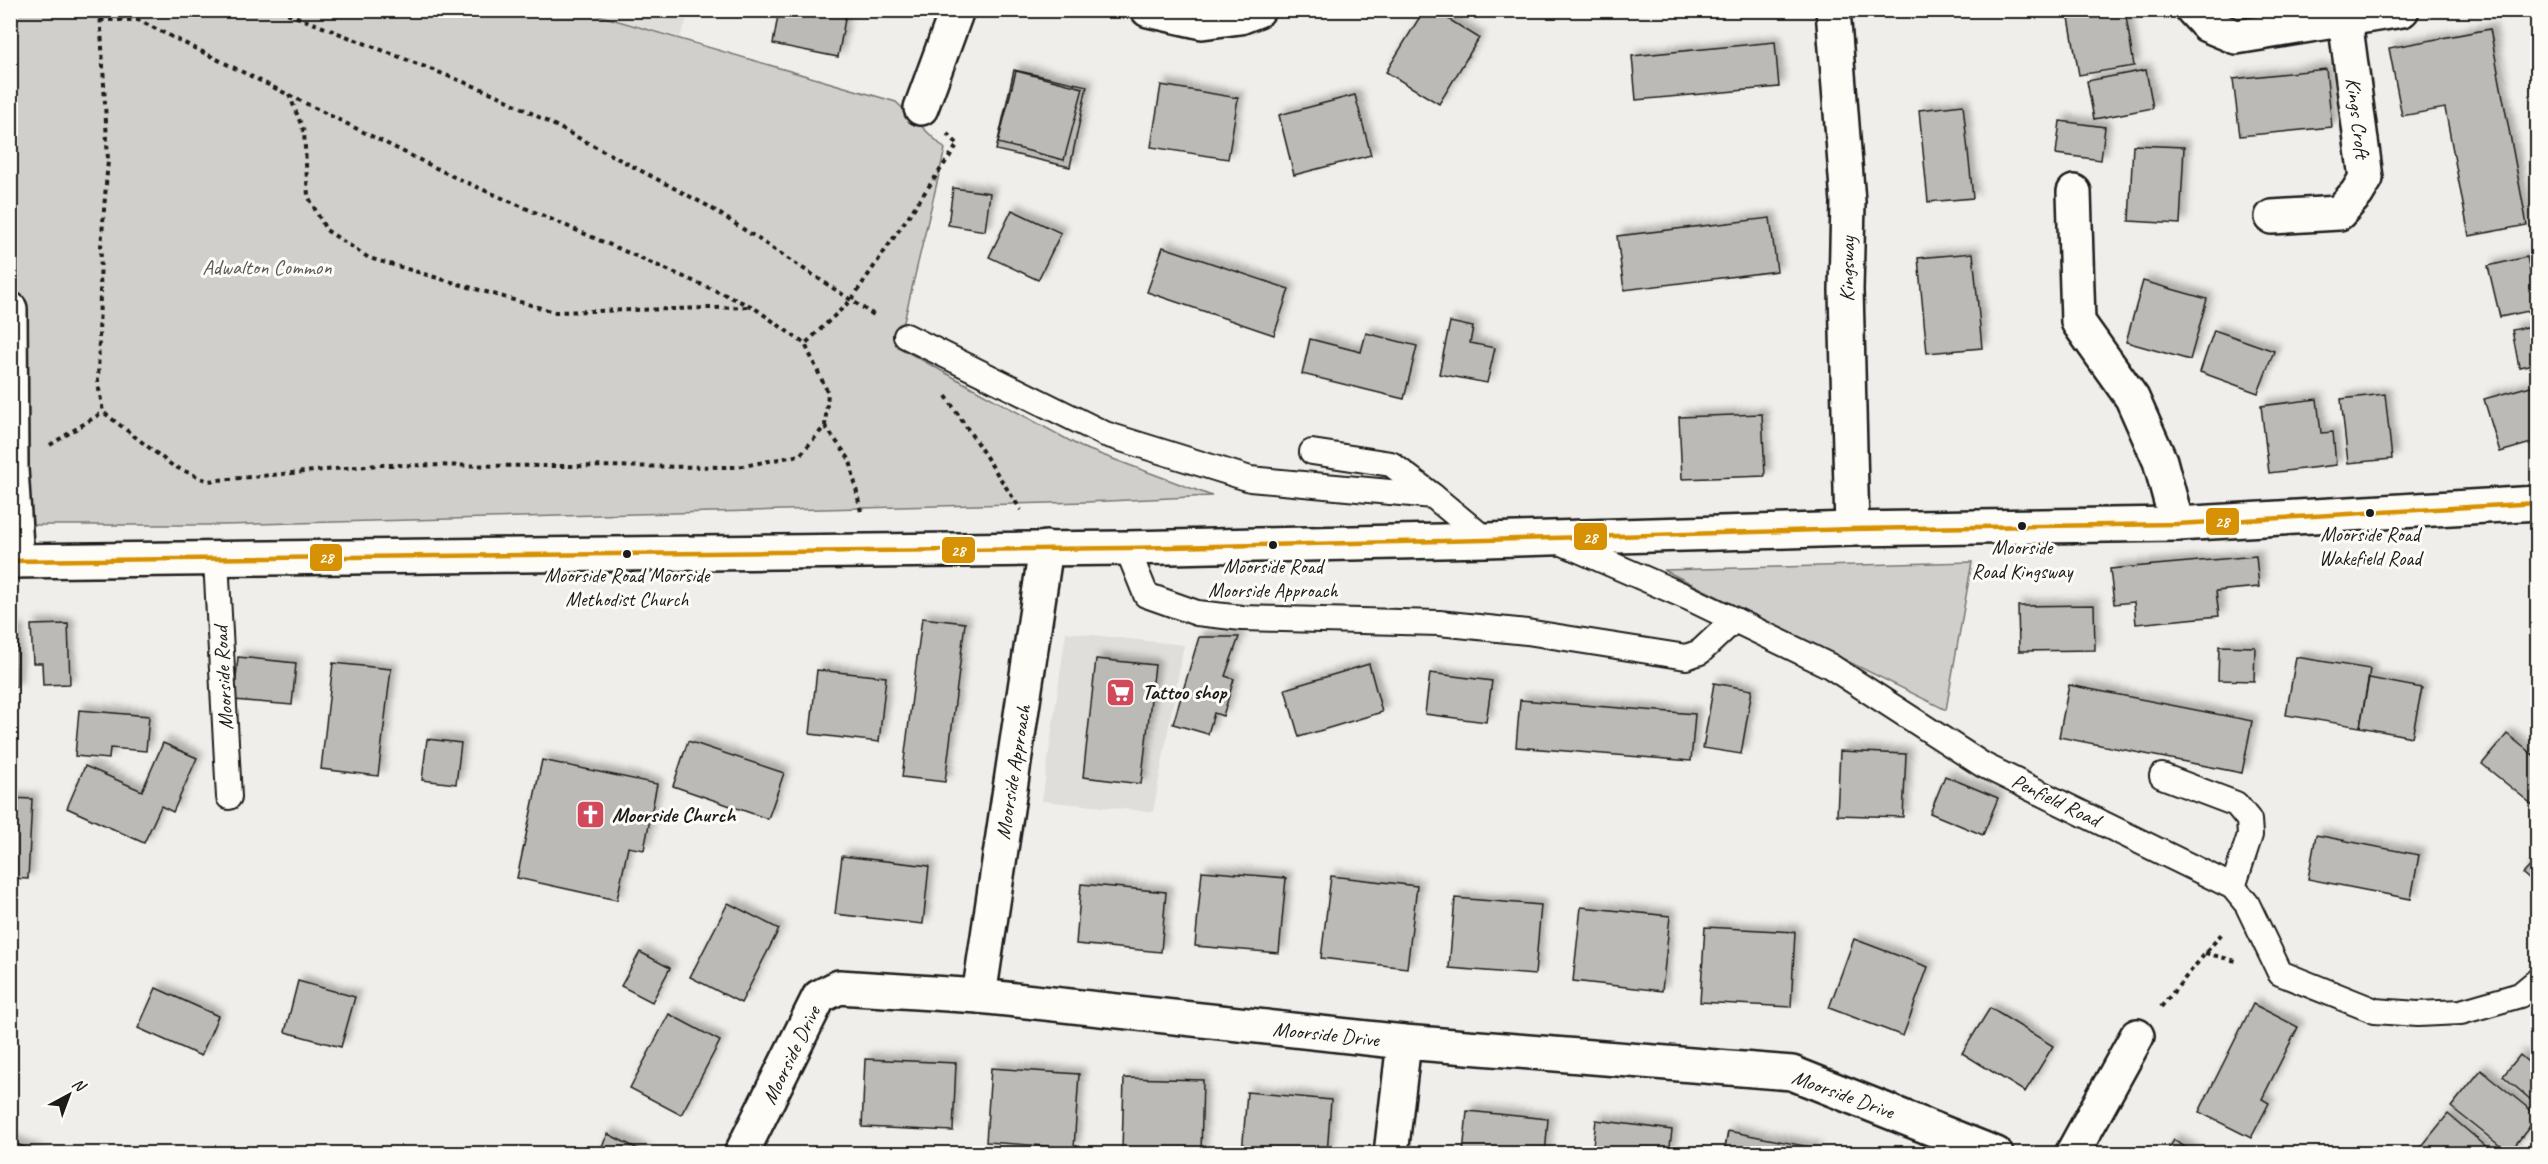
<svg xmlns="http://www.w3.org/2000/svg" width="2548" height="1164" viewBox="0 0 2548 1164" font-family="Caveat,sans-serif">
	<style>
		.built { fill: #e0deda }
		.green { fill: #d0cfcc; stroke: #767674; stroke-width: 1.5 }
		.building { fill: #bbbab6; stroke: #1c1c1c; stroke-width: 1.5; filter: url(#shadow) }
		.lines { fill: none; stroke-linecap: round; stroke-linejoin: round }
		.lane-casing { stroke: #1c1c1c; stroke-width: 28 }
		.street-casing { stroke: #1c1c1c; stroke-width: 38 }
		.secondary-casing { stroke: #1c1c1c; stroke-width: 38 }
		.path { stroke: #1c1c1c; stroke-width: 4; stroke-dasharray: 4.5 4.5; stroke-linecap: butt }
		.lane { stroke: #fdfcf7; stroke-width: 24 }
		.street { stroke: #fdfcf7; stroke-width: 33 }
		.secondary { stroke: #fdfcf7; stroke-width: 33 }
		.bus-1-casing { stroke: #fdfcf7; stroke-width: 9 }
		.bus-1 { stroke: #d69104; stroke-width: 4.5 }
		.bus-dot { fill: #1c1c1c; stroke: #fdfcf7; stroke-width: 2 }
		.labels { text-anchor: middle; stroke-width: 6; stroke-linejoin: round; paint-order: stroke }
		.bus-label { font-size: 20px; fill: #1c1c1c; stroke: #fdfcf7 }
		.street-label { font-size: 21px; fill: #1c1c1c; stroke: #fdfcf7 }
		.park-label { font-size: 21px; fill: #5b5b5a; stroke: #fdfcf7 }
		.poi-label { font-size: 21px; font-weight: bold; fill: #1c1c1c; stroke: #fdfcf7; text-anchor: start }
		.line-badge { stroke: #fdfcf7; stroke-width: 2 }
		.badge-label { font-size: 16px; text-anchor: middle; font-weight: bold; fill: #fff }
	</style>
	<defs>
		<filter id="shadow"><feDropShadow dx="5.5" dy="-5.5" stdDeviation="3" flood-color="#0004"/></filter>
	</defs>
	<rect width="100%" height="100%" fill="#f0eeea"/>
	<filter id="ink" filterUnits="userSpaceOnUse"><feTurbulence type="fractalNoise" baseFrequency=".0167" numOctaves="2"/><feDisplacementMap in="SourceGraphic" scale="12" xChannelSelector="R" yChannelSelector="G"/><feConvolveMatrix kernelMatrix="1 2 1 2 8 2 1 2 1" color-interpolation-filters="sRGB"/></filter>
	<g filter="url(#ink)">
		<g class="built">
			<path d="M584 11H690L680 37Z"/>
			<path d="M1066 632 1184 645 1153 812 1042 801Z"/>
		</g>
		<g class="green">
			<path d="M11 10 584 11 896 102 945 149 898 347 1081 447 1212 496 1087 502 223 525H11Z"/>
			<path d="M1972 562 1946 710 1664 570Z"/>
		</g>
		<g class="building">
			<path d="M779 10H826L846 14 838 57 773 44Z"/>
			<path d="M1424 10H1434L1479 38 1439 104 1386 72Z"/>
			<path d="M2079 10H2125L2134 66 2079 75 2068 12Z"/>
			<path d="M2490 29 2527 225 2469 236 2445 108 2402 116 2389 48Z"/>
			<path d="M1775 42 1779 87 1636 100 1632 56Z"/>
			<path d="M2326 69 2332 127 2240 136 2233 79Z"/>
			<path d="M1014 70 1087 86 1070 167 996 150Z"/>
			<path d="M2146 70 2153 108 2094 119 2087 81Z"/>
			<path d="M1016 71 1083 88 1064 160 998 143Z"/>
			<path d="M1161 85 1238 98 1228 159 1151 147Z"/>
			<path d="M1355 95 1371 155 1294 175 1279 115Z"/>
			<path d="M1963 105 1973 198 1928 202 1919 110Z"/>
			<path d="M2060 121 2105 127 2101 160 2056 154Z"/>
			<path d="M2133 145 2184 147 2180 224 2129 221Z"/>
			<path d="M953 188 990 193 985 231 948 225Z"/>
			<path d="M1012 210 1061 233 1038 280 989 257Z"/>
			<path d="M1770 218 1777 271 1624 290 1617 236Z"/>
			<path d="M1163 247 1289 289 1274 335 1147 292Z"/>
			<path d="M1973 253 1982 348 1927 353 1918 258Z"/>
			<path d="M2527 257 2538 309 2500 317 2488 266Z"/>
			<path d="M2143 281 2207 299 2190 360 2126 342Z"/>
			<path d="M1450 322 1473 327 1470 343 1495 348 1487 383 1439 374Z"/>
			<path d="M2538 325V363L2519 367 2512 330Z"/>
			<path d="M2214 330 2274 351 2258 393 2200 372Z"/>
			<path d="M1366 333 1417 346 1404 399 1302 374 1310 339 1361 352Z"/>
			<path d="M2538 384V441L2500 452 2484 399Z"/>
			<path d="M2385 394 2392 459 2348 463 2341 399Z"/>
			<path d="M2317 399 2321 433 2333 432 2336 465 2269 473 2261 406Z"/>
			<path d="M1762 414 1765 476 1682 479 1679 417Z"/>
			<path d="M2256 556 2259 587 2216 591 2219 616 2136 624 2134 602 2114 604 2110 569Z"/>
			<path d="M2094 605 2095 650 2019 651 2018 606Z"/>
			<path d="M922 618 965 623 945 782 902 777Z"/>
			<path d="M68 624 70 684 43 685 42 663H33L31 625Z"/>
			<path d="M10 630H18L17 687H10Z"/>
			<path d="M1199 637H1239L1225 676 1234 679 1223 716 1214 713 1208 734 1173 724Z"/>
			<path d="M2219 646 2255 647 2254 681 2218 680Z"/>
			<path d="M238 657 296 663 292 705 234 700Z"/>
			<path d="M2296 657 2370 669 2360 727 2286 715Z"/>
			<path d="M1096 659 1155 665 1141 784 1083 777Z"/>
			<path d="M333 663 391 669 378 776 321 769Z"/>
			<path d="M1369 664 1382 712 1299 737 1285 689Z"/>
			<path d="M817 670 886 677 879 742 810 734Z"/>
			<path d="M1430 673 1492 681 1486 722 1425 714Z"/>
			<path d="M2369 678 2422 688 2412 737 2360 727Z"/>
			<path d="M1714 683 1752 690 1741 754 1703 748Z"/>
			<path d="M2069 685 2252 721 2242 773 2059 737Z"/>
			<path d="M1520 700 1695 714 1691 761 1516 747Z"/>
			<path d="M79 710 149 716 146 751 110 748 109 759 75 756Z"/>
			<path d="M2507 734 2538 759V802L2534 806 2482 764Z"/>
			<path d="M427 739 461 743 456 784 422 780Z"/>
			<path d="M688 741 784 773 768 819 673 786Z"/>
			<path d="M163 743 197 758 173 812 161 806 144 843 67 808 85 766 142 791Z"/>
			<path d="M1840 751 1906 754 1903 817 1837 815Z"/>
			<path d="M542 760 657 784 644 850 628 847 617 900 517 878Z"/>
			<path d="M1945 776 1998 798 1983 835 1930 813Z"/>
			<path d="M10 798 32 799 28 879 10 878Z"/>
			<path d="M2316 835 2419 855 2411 899 2308 879Z"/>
			<path d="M842 856 929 866 923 924 835 914Z"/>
			<path d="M2538 858V887L2523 874Z"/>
			<path d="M1202 871 1286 878 1279 953 1195 946Z"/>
			<path d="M1331 876 1417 886 1407 968 1321 958Z"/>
			<path d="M1081 884 1166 892 1161 952 1076 944Z"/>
			<path d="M1455 898 1541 905 1535 975 1449 968Z"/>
			<path d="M728 903 779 929 741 1003 690 977Z"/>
			<path d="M1581 907 1670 916 1662 991 1573 981Z"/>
			<path d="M1705 927 1795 932 1791 1007 1700 1002Z"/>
			<path d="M1854 939 1928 967 1903 1036 1829 1008Z"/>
			<path d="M640 952 670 968 652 1002 621 986Z"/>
			<path d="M298 981 355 997 341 1047 285 1032Z"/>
			<path d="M156 988 218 1016 201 1056 138 1028Z"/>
			<path d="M2253 1004 2298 1027 2262 1099 2269 1103 2251 1138 2199 1112Z"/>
			<path d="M1990 1008 2053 1046 2025 1092 1962 1053Z"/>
			<path d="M669 1014 720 1041 681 1115 630 1088Z"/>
			<path d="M2520 1055 2535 1068 2538 1066V1106L2503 1076Z"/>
			<path d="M865 1059 956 1063 953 1131 862 1127Z"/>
			<path d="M991 1068 1079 1074 1074 1148 986 1142Z"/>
			<path d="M2481 1070 2538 1116 2509 1153 2451 1107Z"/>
			<path d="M1124 1078 1203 1080 1201 1152 1122 1150Z"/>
			<path d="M1247 1092 1331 1100 1327 1154H1242Z"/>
			<path d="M1467 1111 1548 1119 1545 1154H1463Z"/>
			<path d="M2448 1114 2495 1154H2430L2422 1146Z"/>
			<path d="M1596 1120 1672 1130 1669 1154H1592Z"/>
			<path d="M1728 1131 1815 1148 1814 1154H1724Z"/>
			<path d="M608 1134 648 1154H598Z"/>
			<path d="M2174 1140 2196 1154H2165Z"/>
			<path d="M10 1141 40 1154H10Z"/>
		</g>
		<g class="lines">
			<defs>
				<g id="lane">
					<path d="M906 336 1105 434 1250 479 1433 496 1486 540"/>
					<path d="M1312 452 1391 464 1433 496"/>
					<path d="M1558 541 1689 598 1830 666 1983 765 2233 887 2247 904 2280 973 2375 1011 2418 1014 2461 1012 2520 995 2538 980"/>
					<path d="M1127 548 1146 595 1197 613 1242 618 1439 623 1527 632 1686 657 1700 652 1734 620"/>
					<path d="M216 560 229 797"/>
					<path d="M2162 776 2236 804 2249 820 2250 835 2233 887"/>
				</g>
				<g id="street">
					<path d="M1148 10 1202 22 1240 17 1258 10"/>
					<path d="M1833 10 1848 202 1846 290 1852 529"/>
					<path d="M2193 10 2207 25 2236 37 2402 10"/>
					<path d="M921 108 957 10"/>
					<path d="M2074 192 2078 322 2132 398 2160 461 2177 524"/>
					<path d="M2272 217 2339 213 2357 193 2366 178 2345 20"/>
					<path d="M979 996 1046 548"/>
					<path d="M741 1154 819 997 839 987 979 996 1404 1042 1792 1073 1996 1154"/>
					<path d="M1391 1154 1404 1042"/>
					<path d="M2072 1154 2137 1036"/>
				</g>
				<g id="secondary">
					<path d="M10 309 11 469 17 561"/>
					<path d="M10 561 1127 548 1486 540 1852 529 2177 524 2538 503"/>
				</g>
			</defs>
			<use href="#lane" class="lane-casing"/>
			<use href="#street" class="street-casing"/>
			<use href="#secondary" class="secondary-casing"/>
			<g class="path">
				<path d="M100 10 108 160 101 247 98 383 103 412 173 466 208 481 378 465 738 467 800 455 825 426 828 393 805 344 851 300 958 144 947 134"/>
				<path d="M279 10 497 95 708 206 877 317"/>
				<path d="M100 20H138L454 177 753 307 805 344"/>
				<path d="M289 94 304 132 308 196 326 230 369 258 555 312 750 307"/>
				<path d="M946 396 1021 510"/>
				<path d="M825 426 850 460 861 512"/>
				<path d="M50 445 103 412"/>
				<path d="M2205 953 2236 961"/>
				<path d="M2161 1007 2223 932"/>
			</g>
			<use href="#lane" class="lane"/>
			<use href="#street" class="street"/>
			<use href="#secondary" class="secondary"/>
			<defs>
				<path id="bus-1" d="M10 561 1127 548 1486 540 1852 529 2177 524 2538 503"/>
			</defs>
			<use href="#bus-1" class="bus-1-casing"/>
			<use href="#bus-1" class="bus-1"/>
		</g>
	</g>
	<defs>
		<symbol id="supermarket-square" viewBox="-11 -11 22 22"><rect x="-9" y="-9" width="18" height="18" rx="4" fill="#d1495b" stroke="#fdfcf7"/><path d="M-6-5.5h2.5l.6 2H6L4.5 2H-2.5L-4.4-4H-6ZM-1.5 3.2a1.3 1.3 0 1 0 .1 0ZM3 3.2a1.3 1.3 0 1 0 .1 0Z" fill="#fff"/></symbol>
		<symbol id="church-square" viewBox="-11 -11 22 22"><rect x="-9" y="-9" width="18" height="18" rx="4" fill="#d1495b" stroke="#fdfcf7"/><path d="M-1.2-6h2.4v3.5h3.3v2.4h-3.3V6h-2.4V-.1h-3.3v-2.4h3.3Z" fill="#fff"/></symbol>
	</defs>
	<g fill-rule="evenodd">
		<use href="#supermarket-square" x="1104" y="676" width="33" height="33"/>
		<use href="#church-square" x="574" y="798" width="33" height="33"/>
	</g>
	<g class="bus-dot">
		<circle cx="2370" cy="513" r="5"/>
		<circle cx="2022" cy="526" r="5"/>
		<circle cx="1273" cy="545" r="5"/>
		<circle cx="627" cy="554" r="5"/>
	</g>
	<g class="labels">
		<g class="bus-label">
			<text x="2370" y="541">Moorside Road<tspan x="2370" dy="24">Wakefield Road</tspan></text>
			<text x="2022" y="554">Moorside<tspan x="2022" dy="24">Road Kingsway</tspan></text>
			<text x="1273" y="573">Moorside Road<tspan x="1273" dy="24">Moorside Approach</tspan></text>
			<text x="627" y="582">Moorside Road Moorside<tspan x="627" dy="24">Methodist Church</tspan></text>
		</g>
		<g class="street-label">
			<text transform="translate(2358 118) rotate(83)" y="7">Kings Croft</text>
			<text transform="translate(1847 269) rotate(-89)" y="7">Kingsway</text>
			<text transform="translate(223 678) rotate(-93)" y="7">Moorside Road</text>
			<text transform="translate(1013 772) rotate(-81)" y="7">Moorside Approach</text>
			<text transform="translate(2056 800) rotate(26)" y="7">Penfield Road</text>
			<text transform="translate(1326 1034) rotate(6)" y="7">Moorside Drive</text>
			<text transform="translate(791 1055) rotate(-64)" y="7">Moorside Drive</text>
			<text transform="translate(1843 1094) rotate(20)" y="7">Moorside Drive</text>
		</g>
		<g class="park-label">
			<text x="267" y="274">Adwalton Common</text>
		</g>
		<g class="poi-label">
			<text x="1142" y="699">Tattoo shop</text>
			<text x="612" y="822">Moorside Church</text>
		</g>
	</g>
	<g class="line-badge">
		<rect x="2205" y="507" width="35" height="29" rx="6" fill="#d69104"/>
		<rect x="1573" y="522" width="35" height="29" rx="6" fill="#d69104"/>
		<rect x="941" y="536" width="35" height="28" rx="6" fill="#d69104"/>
		<rect x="309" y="543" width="34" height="29" rx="6" fill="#d69104"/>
	</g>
	<g class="badge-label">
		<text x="2222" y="527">28</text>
		<text x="1590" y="543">28</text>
		<text x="958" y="556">28</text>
		<text x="326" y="563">28</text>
	</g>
	<rect width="2548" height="1164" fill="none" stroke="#fdfcf7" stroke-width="36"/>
	<rect x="18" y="18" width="2512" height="1128" fill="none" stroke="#1c1c1c" stroke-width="2" filter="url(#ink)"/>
	<g transform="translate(69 1095) rotate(41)" stroke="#fdfcf7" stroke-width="4.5" paint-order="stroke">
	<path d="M0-4.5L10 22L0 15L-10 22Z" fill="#1c1c1c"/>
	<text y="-9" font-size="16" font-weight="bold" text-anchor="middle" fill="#1c1c1c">N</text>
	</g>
</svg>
